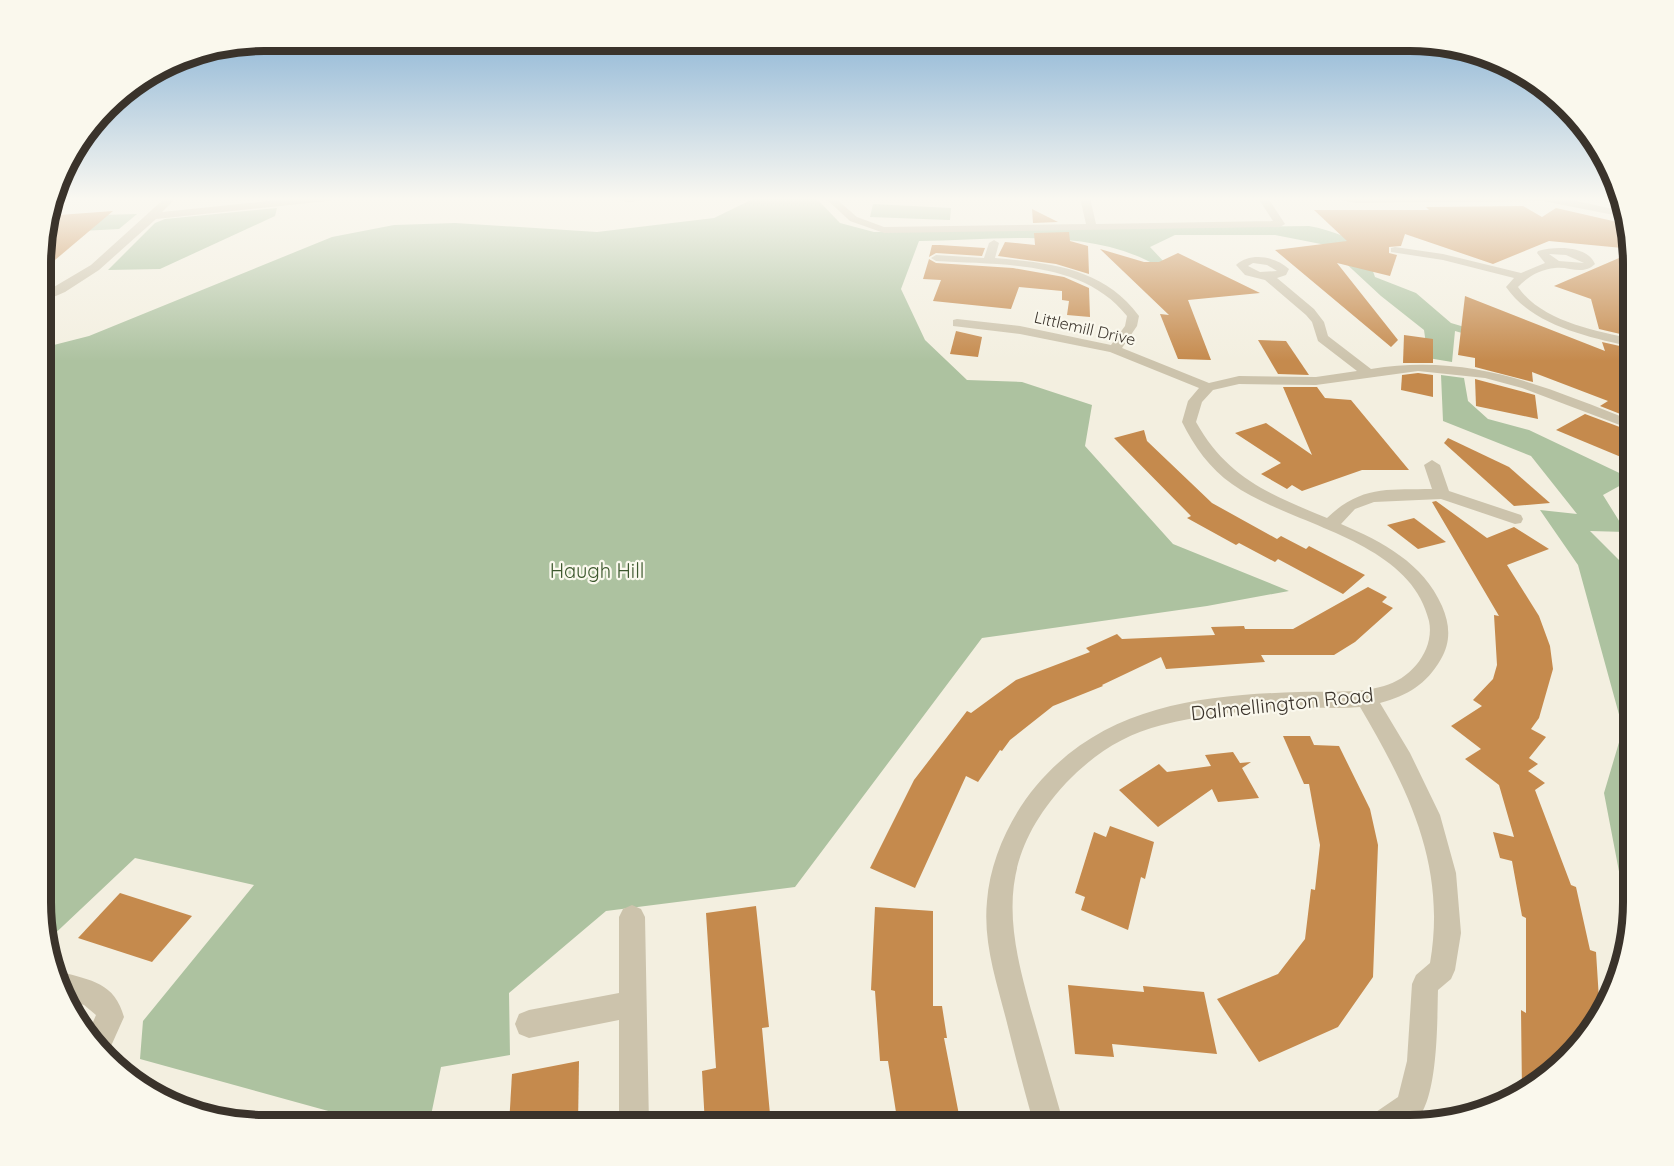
<svg xmlns="http://www.w3.org/2000/svg" width="1674" height="1166" viewBox="0 0 1674 1166" font-family="Quicksand,sans-serif">
	<style>
		.green { fill: #adc2a0 }
		.building { fill: #c58a4d }
		.lines { fill: none; stroke-linecap: round; stroke-linejoin: round }
		.street { fill: #ccc3ac; fill-rule: evenodd }
		.labels { text-anchor: middle; stroke-width: 4.5; stroke-linejoin: round; paint-order: stroke }
		.far-street-label { font-size: 16px; fill: #3a332b; stroke: #faf8ed }
		.park-label { font-size: 20px; fill: #3d582e; stroke: #faf8ed }
		.street-label { font-size: 20px; fill: #3a332b; stroke: #faf8ed }
		.rim { fill: none; stroke: #3a332b; stroke-width: 8 }
	</style>
	<rect width="100%" height="100%" fill="#f3efe0"/>
	<g class="green">
		<path d="M755 198H816L840 223 874 232 1309 226C1333 230 1354 241 1377 249L1370 263 1375 277 1416 293 1451 323 1633 377V381L1455 331 1452 362 1428 358 1424 330 1381 296 1326 245 1275 235H1175L1150 247 1182 281 1176 282C1166 275 1157 265 1146 260 1080 228 991 240 919 241L901 289 925 340 967 380 1022 382 1092 405 1085 446 1173 544 1289 591 1207 606 982 638 795 887 606 911 509 993 510 1055 441 1067 429 1125H379L140 1059 143 1021 254 885 135 858 46 942 42 931V348L89 336 332 237 394 225 455 223 597 232 714 218Z"/>
		<path d="M873 204 951 208 950 220 870 217Z"/>
		<path d="M277 208 275 216 160 269 108 270 155 223 165 219Z"/>
		<path d="M137 214 119 229 81 231 100 215Z"/>
		<path d="M1441 375 1464 378 1468 401 1488 419 1529 430 1632 479 1603 495 1626 532 1590 531 1625 566 1633 578V916L1630 929 1604 793 1623 729 1578 565 1540 510 1577 514 1531 456 1443 421Z"/>
	</g>
	<g class="building">
		<path d="M1523 206 1542 217 1556 208 1626 224 1633 249 1549 241 1493 264 1405 234 1401 246 1389 247V253L1397 255 1390 276 1337 263 1398 340 1391 347 1275 250 1347 241 1314 210H1429L1426 207Z"/>
		<path d="M1032 209 1058 222 1033 223Z"/>
		<path d="M113 211 42 271V235L45 226 59 215Z"/>
		<path d="M1069 232 1070 241 1088 246 1089 274 1056 264 998 256 1005 242 1035 245 1034 233Z"/>
		<path d="M932 245H940L985 248 982 256 936 253 929 257Z"/>
		<path d="M1100 249 1144 262H1159L1178 253 1260 293 1188 300 1211 360 1178 359 1160 314 1169 315Z"/>
		<path d="M1633 252V282L1625 288 1633 291V337L1599 329 1591 299 1554 286Z"/>
		<path d="M929 259 936 263 1013 268 1064 277 1089 288 1090 317 1067 315 1069 301 1062 300V291L1019 287 1011 309 933 301 941 280 923 279Z"/>
		<path d="M1465 296 1605 351 1602 342 1633 349V419L1600 406 1608 401 1532 372 1533 382 1475 367V358L1458 355Z"/>
		<path d="M956 331 982 337 978 357 950 354Z"/>
		<path d="M1404 335 1433 339V363H1403Z"/>
		<path d="M1258 340 1286 341 1309 375 1278 374Z"/>
		<path d="M1418 373 1433 375V397L1401 390 1402 375Z"/>
		<path d="M1475 379 1535 395 1538 419 1476 406Z"/>
		<path d="M1283 387H1317L1325 398 1351 400 1409 470H1362L1302 491 1292 485 1287 489 1261 474 1281 463 1235 433 1266 423 1312 455Z"/>
		<path d="M1585 414 1633 432V462L1556 430Z"/>
		<path d="M1144 430 1147 441 1212 503 1277 539 1281 536 1306 549 1309 546 1365 575 1343 594 1278 559 1275 562 1239 543 1236 545 1187 518 1191 516 1114 438Z"/>
		<path d="M1448 438 1509 467 1550 503 1514 506 1444 443Z"/>
		<path d="M1436 501 1487 538 1514 527 1549 549 1507 565 1539 616 1550 646 1553 669 1539 718 1531 729 1546 737 1529 758 1538 764 1528 771 1545 783 1535 790 1571 885 1576 887 1590 950 1596 952 1600 1015 1588 1038 1522 1092 1521 1010 1526 1013V918L1522 916 1512 861 1500 858 1493 832 1514 837 1499 785 1465 759 1481 749 1451 726 1482 706 1473 700 1493 679 1497 665 1494 615 1499 616 1432 502Z"/>
		<path d="M1414 518 1446 542 1418 549 1387 525Z"/>
		<path d="M1368 587 1387 597 1382 602 1393 608 1355 642 1334 655H1261L1265 662 1166 669 1161 657 1102 685 1103 686 1053 706 1010 740 1002 751 1000 750 978 782 966 776 915 888 870 868 914 780 967 711 971 713 1016 680 1090 652 1086 648 1117 634 1122 639 1215 635 1211 627 1244 626 1245 629H1293Z"/>
		<path d="M1283 736H1310L1314 745 1339 746 1370 809 1378 845 1373 977 1338 1027 1259 1062 1217 999 1278 974 1305 939 1311 889 1315 890 1320 845 1309 784H1304Z"/>
		<path d="M1233 752 1240 763 1251 762 1242 768 1259 798 1218 802 1212 789 1158 827 1119 790 1159 764 1167 772 1211 766 1205 755Z"/>
		<path d="M1110 826 1154 842 1145 879 1141 877 1128 930 1081 910 1085 897 1075 893 1094 832 1106 837Z"/>
		<path d="M120 893 192 916 152 962 78 938Z"/>
		<path d="M756 906 769 1027 762 1028 771 1125H705L702 1071 716 1068 706 913Z"/>
		<path d="M875 907 933 911V1006H942L947 1038H944L961 1125H898L888 1061H880L875 991 871 990Z"/>
		<path d="M1068 985 1144 992 1143 986 1204 992 1217 1054 1112 1044 1114 1057 1075 1054Z"/>
		<path d="M579 1061 578 1125H509L512 1074Z"/>
	</g>
	<g class="lines">
		<g class="street">
			<path d="M165 198H176L162 212 298 198H333L328 201 156 219 99 270 65 292 42 302V294L91 265Z"/>
			<path d="M616 198H644C638 203 622 203 616 198Z"/>
			<path d="M825 198H835L857 217 884 227 1086 224 1080 198H1090L1096 224 1273 221 1258 198H1268L1285 224 1280 227 884 233 850 221Z"/>
			<path d="M1333 198H1562L1623 211 1624 217 1543 201 1355 203Z"/>
			<path d="M994 240 999 243 995 258C1050 263 1104 268 1139 316L1137 326 1122 348 1209 383 1239 376 1316 377 1357 371 1318 341 1312 322 1306 315 1265 280 1245 275 1236 265C1250 252 1275 256 1289 269L1286 275 1277 278 1314 309 1324 322 1328 336 1371 369C1471 353 1543 386 1633 421V430L1522 388 1485 378 1418 371 1316 385 1239 384 1213 390 1202 402 1196 422C1227 478 1271 495 1327 518 1361 485 1389 490 1432 489L1424 465 1432 460 1440 465 1449 491 1521 515 1523 519 1521 523 1515 524 1441 499 1374 502 1355 509 1341 524C1383 542 1423 563 1442 606 1450 625 1451 641 1441 659 1426 685 1408 695 1380 703L1410 753 1440 815 1456 873 1461 933 1455 970 1451 979 1438 990C1437 1020 1439 1110 1411 1124 1401 1129 1379 1126 1369 1125L1373 1114 1398 1097 1407 1061 1412 984 1416 975 1430 963C1447 865 1408 789 1360 707 1339 709 1318 707 1297 708 1252 710 1206 714 1162 725 1124 734 1093 755 1066 783 994 861 1007 927 1034 1020 1044 1055 1054 1090 1064 1125H1034C1024 1090 1015 1055 1006 1019 996 980 983 942 987 901 990 860 1010 817 1036 786 1103 706 1200 695 1299 692 1328 691 1356 694 1384 686 1411 679 1435 650 1429 621 1410 539 1291 526 1232 484 1210 469 1194 446 1182 422L1188 401 1199 388 1110 352 1020 334 953 326V320L957 319 1020 326 1111 345 1125 326 1127 316C1083 260 1001 265 936 261L931 258 936 255 984 258 989 243ZM1253 263 1267 265 1277 271 1260 272 1248 266Z"/>
			<path d="M1395 247 1443 254 1521 273 1545 263 1537 253 1538 251C1555 246 1587 245 1595 264 1583 276 1569 266 1555 268 1541 269 1527 277 1518 287 1541 321 1595 331 1633 339V347C1589 337 1533 326 1506 287L1514 278 1443 260 1391 252V248ZM1549 254 1566 255 1584 263 1559 261Z"/>
			<path d="M632 905 641 909 645 917 649 1125H619V1020L529 1038 519 1034 515 1024 519 1014 529 1010 619 993V917L623 909Z"/>
			<path d="M61 972C91 980 115 983 124 1017L107 1055 88 1034 96 1015 84 1005 66 1000 57 973Z"/>
		</g>
	</g>
	<linearGradient id="sky" x2="0" y2="1"><stop stop-color="#7eacd2"/><stop offset="0.55" stop-color="#faf8f1"/><stop offset="1" stop-color="#faf8f1" stop-opacity="0"/></linearGradient>
	<rect width="1674" height="361" fill="url(#sky)"/>
	<g class="labels">
		<g class="far-street-label">
			<text transform="translate(1085 328) rotate(13)" y="6">Littlemill Drive</text>
		</g>
		<g class="park-label">
			<text x="597" y="578">Haugh Hill</text>
		</g>
		<g class="street-label">
			<text transform="translate(1282 704) rotate(-6)" y="7">Dalmellington Road</text>
		</g>
	</g>
	<path d="M0 0H1674V1166H0ZM264 51H1410A213 213 0 0 1 1623 264V902A213 213 0 0 1 1410 1115H264A213 213 0 0 1 51 902V264A213 213 0 0 1 264 51Z" fill="#faf8ed" fill-rule="evenodd"/>
	<path class="rim" d="M264 51H1410A213 213 0 0 1 1623 264V902A213 213 0 0 1 1410 1115H264A213 213 0 0 1 51 902V264A213 213 0 0 1 264 51Z"/>
</svg>
